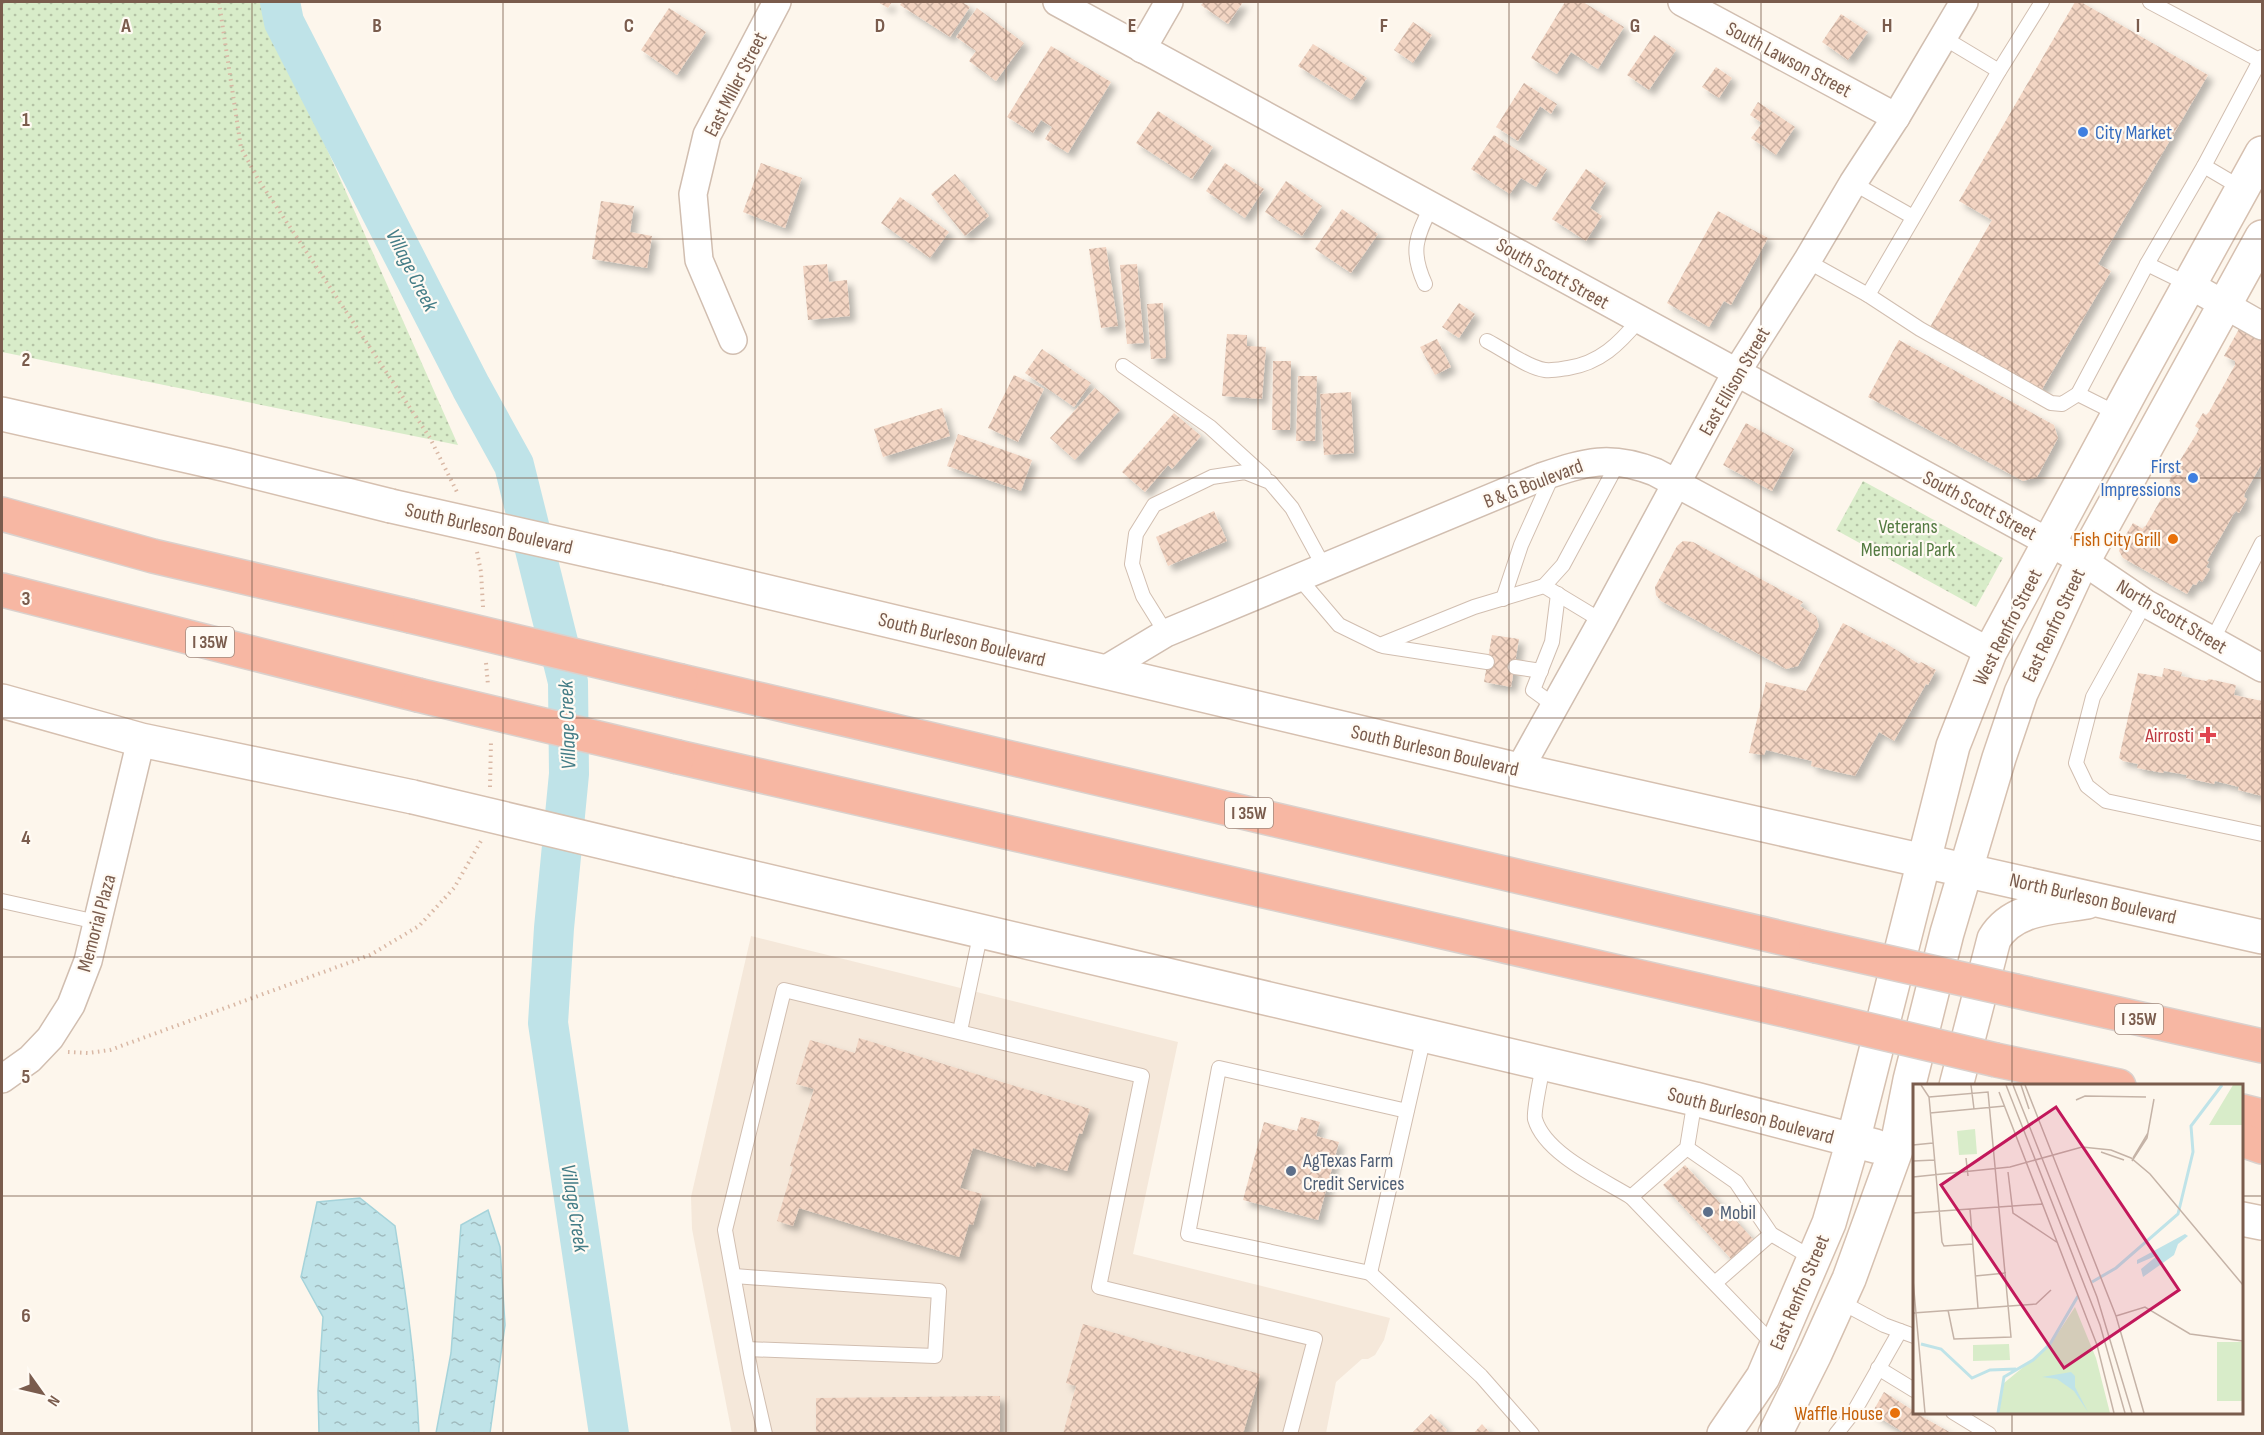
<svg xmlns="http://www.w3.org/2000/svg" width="2264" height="1435" viewBox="0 0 2264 1435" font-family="'Sofia Sans Condensed',sans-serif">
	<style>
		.residential { fill: #f5e8da }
		.grass { fill: url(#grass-dots) }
		.water { fill: url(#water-ripples); stroke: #a5d3da; stroke-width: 1.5 }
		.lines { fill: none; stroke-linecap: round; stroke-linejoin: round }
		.river { stroke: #bfe3e8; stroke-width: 40 }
		.building { fill: url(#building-cross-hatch); filter: url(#shadow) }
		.lane-casing { stroke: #d1beb0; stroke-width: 16 }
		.street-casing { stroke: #d1beb0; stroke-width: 30 }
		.secondary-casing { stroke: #d6c0b0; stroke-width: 36 }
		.highway-casing { stroke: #dad1cd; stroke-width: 36 }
		.path { stroke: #d9b8a5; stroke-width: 4; stroke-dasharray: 1.5 4.5; stroke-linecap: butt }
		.lane { stroke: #fff; stroke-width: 14 }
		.street { stroke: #fff; stroke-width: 27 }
		.secondary { stroke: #fff; stroke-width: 33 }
		.highway { stroke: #f7b7a3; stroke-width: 33 }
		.secondary-bridge-casing { stroke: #d6c0b0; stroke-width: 36; stroke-linecap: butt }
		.highway-bridge-casing { stroke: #dad1cd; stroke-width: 36; stroke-linecap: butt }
		.secondary-bridge { stroke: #fff; stroke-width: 33 }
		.highway-bridge { stroke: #f7b7a3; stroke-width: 33 }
		.grid { fill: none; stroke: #7a5c4d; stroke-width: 1.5; stroke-opacity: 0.55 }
		.shop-dot { fill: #3f7fe0; stroke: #fffaf3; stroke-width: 2 }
		.food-dot { fill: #e8710a; stroke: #fffaf3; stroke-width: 2 }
		.health-dot { fill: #e0444e; stroke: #fffaf3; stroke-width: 2 }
		.service-dot { fill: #5c6f8a; stroke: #fffaf3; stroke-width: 2 }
		.labels { text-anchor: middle; stroke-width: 4.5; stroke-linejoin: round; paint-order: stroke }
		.shield { fill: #fffaf3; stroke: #a28b7f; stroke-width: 1.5 }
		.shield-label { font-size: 18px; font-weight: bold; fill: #7a5c4d }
		.street-label { font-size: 20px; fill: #7a5c4d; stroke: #fffaf3 }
		.shop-label { font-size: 20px; fill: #366cbe; stroke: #fffaf3; text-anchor: start }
		.park-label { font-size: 20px; fill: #537a41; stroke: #fffaf3 }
		.food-label { font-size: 20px; fill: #c56008; stroke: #fffaf3; text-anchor: end }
		.health-label { font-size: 20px; fill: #be3a42; stroke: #fffaf3; text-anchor: end }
		.service-label { font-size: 20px; fill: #4e5e75; stroke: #fffaf3; text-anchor: start }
		.water-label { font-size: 21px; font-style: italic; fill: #437c86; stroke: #fffaf3 }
		.inset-river { fill: none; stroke: #bfe3e8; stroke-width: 3 }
		.inset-road { fill: none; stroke: #c5b3a7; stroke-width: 1.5 }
		.view { fill: #c2185b; fill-opacity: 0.15; stroke: #c2185b; stroke-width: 3 }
		.inset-edge { fill: none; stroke: #7a5c4d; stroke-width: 3 }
		.grid-label { font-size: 20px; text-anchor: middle; font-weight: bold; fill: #7a5c4d; stroke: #fffaf3; stroke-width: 4.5; stroke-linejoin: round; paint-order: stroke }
	</style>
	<defs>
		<pattern id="grass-dots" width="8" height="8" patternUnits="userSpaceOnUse" patternTransform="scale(1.5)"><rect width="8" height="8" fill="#d8ecc9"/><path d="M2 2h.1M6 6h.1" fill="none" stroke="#b4c2a5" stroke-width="1.8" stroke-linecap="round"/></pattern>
		<pattern id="water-ripples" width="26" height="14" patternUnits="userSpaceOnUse" patternTransform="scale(1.5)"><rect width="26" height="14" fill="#bfe3e8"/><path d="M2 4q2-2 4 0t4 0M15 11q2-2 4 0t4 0" fill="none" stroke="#a0bbbe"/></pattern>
		<pattern id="building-cross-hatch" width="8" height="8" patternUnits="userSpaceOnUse" patternTransform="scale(1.5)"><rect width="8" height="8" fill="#f3d5c3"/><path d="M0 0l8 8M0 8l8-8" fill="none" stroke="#cab0a1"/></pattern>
		<filter id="shadow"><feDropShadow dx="5.5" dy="5.5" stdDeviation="3" flood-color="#0004"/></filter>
	</defs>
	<rect width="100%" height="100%" fill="#fdf6ec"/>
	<path class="residential" d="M751 936 1178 1042 1133 1254 1390 1318 1384 1340 1375 1355 1368 1359H1362L1336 1382 1326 1433 732 1434 692 1229 691 1197Z"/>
	<g class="grass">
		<path d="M2 2H266L269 18 458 445 2 352Z"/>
		<path d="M1863 481 2003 558 1976 607 1836 530Z"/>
	</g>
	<g class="water">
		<path d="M360 1198 395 1226C406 1295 416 1363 419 1433H319L318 1391 323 1317 301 1277 317 1202Z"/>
		<path d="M488 1210 500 1247 505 1325 490 1433H436L451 1353 461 1225Z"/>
	</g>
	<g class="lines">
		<path class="river" d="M280 2 284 22 471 387 514 465 568 682 569 774 554 928 548 1023 609 1434"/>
	</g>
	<g class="building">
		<path d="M878 2H892L888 8Z"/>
		<path d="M902 2H962L970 7 950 37 900 5Z"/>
		<path d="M1204 2H1243L1228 24 1201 5Z"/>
		<path d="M1565 2H1583L1624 27 1598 69 1571 52 1557 74 1531 58Z"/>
		<path d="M2075 2H2081L2208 75 2098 264 2111 271 2041 391 1930 327 1992 220 1959 201Z"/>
		<path d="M669 8 706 32 677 75 641 50Z"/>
		<path d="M977 8 1024 43 996 81 969 61 976 51 956 37Z"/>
		<path d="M1841 14 1868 32 1848 60 1822 42Z"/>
		<path d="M1413 22 1432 35 1413 63 1394 50Z"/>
		<path d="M1654 35 1676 50 1649 90 1627 75Z"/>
		<path d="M1313 44 1367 78 1352 100 1298 66Z"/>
		<path d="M1051 46 1111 82 1068 153 1045 139 1052 127 1041 120 1033 133 1007 117Z"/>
		<path d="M1716 67 1732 78 1719 98 1702 87Z"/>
		<path d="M1524 83 1557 104 1551 114 1540 106 1518 141 1496 127Z"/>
		<path d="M1758 102 1795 127 1776 155 1751 138 1762 123 1750 115Z"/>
		<path d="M1158 111 1213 147 1192 179 1136 143Z"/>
		<path d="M1494 135 1547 169 1536 187 1521 178 1510 194 1471 169Z"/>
		<path d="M761 163 802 178 785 228 743 212Z"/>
		<path d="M1225 163 1264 189 1245 218 1206 191Z"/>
		<path d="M1586 169 1606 183 1590 208 1602 216 1586 241 1552 219Z"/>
		<path d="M955 174 989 216 965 236 931 194Z"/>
		<path d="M1286 181 1322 206 1302 236 1265 212Z"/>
		<path d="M900 197 949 232 930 258 881 223Z"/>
		<path d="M601 201 634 206 630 232 652 236 647 268 592 259Z"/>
		<path d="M1342 209 1378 234 1351 273 1315 249Z"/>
		<path d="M1718 211 1768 238 1731 305 1724 301 1709 327 1667 303Z"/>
		<path d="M1106 247 1118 326 1101 328 1089 249Z"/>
		<path d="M827 264 829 282 847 280 850 316 808 320 803 266Z"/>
		<path d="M1137 264 1144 343 1127 344 1120 265Z"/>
		<path d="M1163 303 1166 358 1151 359 1147 304Z"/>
		<path d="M1459 303 1475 314 1459 338 1442 327Z"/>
		<path d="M2244 328 2262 336V463L2245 493 2244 497 2247 499 2239 513 2236 511 2233 515 2207 561 2209 562 2206 567 2210 569 2202 582 2199 580 2196 585 2193 584 2187 594 2123 558 2119 551 2122 541 2133 523 2143 529 2144 526 2145 527 2171 482 2169 481 2172 476 2169 474 2177 460 2179 462 2197 433 2199 429 2195 426 2203 413 2206 415 2209 412 2235 365V361L2224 356 2239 329Z"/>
		<path d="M1227 334 1247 335V346L1266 347 1262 399 1222 396Z"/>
		<path d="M1437 339 1451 367 1435 375 1420 347Z"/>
		<path d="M1899 340 2054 425 2058 438 2037 477 2023 481 1868 397Z"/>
		<path d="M1042 349 1091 383 1074 407 1025 373Z"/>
		<path d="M1273 361H1291L1290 430H1272Z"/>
		<path d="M1014 375 1044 389 1018 442 988 428Z"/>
		<path d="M1298 376H1317L1315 441H1296Z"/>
		<path d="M1095 388 1120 410 1075 460 1050 438Z"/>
		<path d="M1351 392 1354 453 1324 455 1320 394Z"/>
		<path d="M942 408 950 436 883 457 874 429Z"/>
		<path d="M1174 413 1201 436 1172 469 1168 465 1145 492 1122 472Z"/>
		<path d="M1746 423 1794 449 1772 491 1723 465Z"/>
		<path d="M958 434 1032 460 1021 491 947 466Z"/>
		<path d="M1214 511 1227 541 1168 566 1156 537Z"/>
		<path d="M1683 541 1693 542 1803 602 1800 606 1816 616 1819 626 1798 666 1786 669 1661 601 1656 595 1655 587 1677 546Z"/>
		<path d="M1843 623 1881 643 1882 641 1919 664 1921 662 1936 670 1928 685 1926 684 1894 741 1879 732 1855 776 1811 766 1812 761 1766 750 1764 755 1749 753 1766 682 1806 691Z"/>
		<path d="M1492 635 1519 639 1511 687 1484 682Z"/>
		<path d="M2164 668 2182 672 2181 676 2206 681 2209 679 2236 685 2234 695 2262 701V796L2238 790 2239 787 2215 781 2214 784 2186 778 2187 775 2164 771 2163 773 2137 768 2138 764 2123 761 2119 758 2138 673 2162 677Z"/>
		<path d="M859 1038 1090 1109 1082 1134 1079 1133 1067 1171 1037 1162 1035 1167 973 1148 960 1188 982 1194 973 1225 969 1224 959 1257 799 1208 793 1226 777 1221 793 1167 790 1166 814 1089 796 1084 810 1040 855 1053Z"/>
		<path d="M1301 1117 1320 1122 1316 1136 1339 1142 1318 1220 1243 1200 1264 1122 1297 1131Z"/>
		<path d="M1685 1165 1753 1239 1732 1260 1663 1185Z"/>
		<path d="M1083 1324 1260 1374 1243 1434H1063L1076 1386 1066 1383Z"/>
		<path d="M1884 1392 1914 1411V1412L1953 1434H1906L1872 1413Z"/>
		<path d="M1000 1396V1434H816V1398Z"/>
		<path d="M1431 1414 1447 1430 1444 1434H1411Z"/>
		<path d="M1482 1424 1491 1434H1473Z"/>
	</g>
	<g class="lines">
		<defs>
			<g id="lane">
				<path d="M2150 2 2261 61"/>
				<path d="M1944 38 1999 71"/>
				<path d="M2204 166 2243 189"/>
				<path d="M1853 183 1913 217"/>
				<path d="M1807 261 1868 295 1999 71 2042 2"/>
				<path d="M2147 264 2190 285"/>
				<path d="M1425 284C1410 251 1416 238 1431 207"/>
				<path d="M1868 295 1920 329 2051 403 2062 404 2078 394"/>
				<path d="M1487 341C1503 349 1528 368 1545 370 1552 371 1561 369 1568 368 1600 363 1619 344 1639 320"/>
				<path d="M1123 366 1210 427 1264 476"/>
				<path d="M2118 414 2078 394 2147 264 2204 166 2262 57"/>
				<path d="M1299 578 1339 625 1380 645 1474 607 1544 586 1602 621"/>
				<path d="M1544 586 1563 565 1619 461"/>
				<path d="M1503 599 1521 545 1553 474"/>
				<path d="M2145 603 2093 697 2076 763 2087 786 2106 801 2262 834"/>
				<path d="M1166 633 1143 596 1132 564 1136 534 1154 505 1212 477 1245 472 1270 482 1292 508 1324 567"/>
				<path d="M2212 641 2262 543"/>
				<path d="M1383 646 1487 662"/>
				<path d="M1515 667 1541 671"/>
				<path d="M1555 706 1533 690 1552 642 1558 594"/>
				<path d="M2 901 97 922"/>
				<path d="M960 1031 981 931"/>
				<path d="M1543 1064C1542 1074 1533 1111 1535 1119 1545 1154 1602 1179 1631 1197"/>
				<path d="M1695 1099 1687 1148 1631 1197 1775 1346"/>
				<path d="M1407 1111 1219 1068 1188 1234 1370 1273 1424 1036"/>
				<path d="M1687 1148 1736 1182 1771 1234 1814 1259"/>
				<path d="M1370 1273 1481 1376 1532 1434"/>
				<path d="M734 1276 939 1291 935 1356 747 1349"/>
				<path d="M1715 1283 1771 1234"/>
				<path d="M1839 1301 1884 1325 1914 1336"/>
				<path d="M1878 1368 1914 1390"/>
				<path d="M1953 1412 1989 1434"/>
				<path d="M765 1434 751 1373 725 1230 784 990 1142 1076 1099 1287 1315 1339 1290 1434"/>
				<path d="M1836 1434 1855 1410 1900 1331"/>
			</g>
			<g id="street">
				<path d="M1057 2 2083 561 2145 603 2262 668"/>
				<path d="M1682 2 1896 117"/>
				<path d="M1142 49 1169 2"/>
				<path d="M2190 285 2262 326"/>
				<path d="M733 340 699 260 693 194 707 135 777 2"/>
				<path d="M1101 672 1166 633 1541 477C1586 462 1609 454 1655 472L1990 652"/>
				<path d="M1519 770 1602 621 1736 373 1807 261 1853 183 1896 117 1964 2"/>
				<path d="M2 1079 30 1059 50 1038 71 1005 88 961 141 740"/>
			</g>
			<g id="secondary">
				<path d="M2 414 227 465 391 506"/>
				<path d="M667 568 1519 770 2262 937"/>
				<path d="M2 701 141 740 413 797"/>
				<path d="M678 860 1695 1099 1875 1146"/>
				<path d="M1956 1086 1994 939C2013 907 2053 908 2087 902"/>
				<path d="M2242 1219 2262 1223"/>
				<path d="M1724 1434 1763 1377 1829 1223 1853 1141 1953 746 1990 652 2134 385 2262 153"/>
				<path d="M1775 1434 1815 1354 1849 1279 1896 1150 1910 1080 1947 933 1999 758 2021 693 2075 576 2262 237"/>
			</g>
			<g id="highway">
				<path d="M2 514 153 556 410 616"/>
				<path d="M2 590 418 695"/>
				<path d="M681 681 1816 946"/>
				<path d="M678 757 1793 1012"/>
				<path d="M2016 991 2262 1046"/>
				<path d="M1996 1060 2119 1086"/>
				<path d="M2242 1111 2262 1116"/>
				<path d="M2242 1140 2262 1147"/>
			</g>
		</defs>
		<use href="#lane" class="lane-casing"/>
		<use href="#street" class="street-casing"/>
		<use href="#secondary" class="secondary-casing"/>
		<use href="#highway" class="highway-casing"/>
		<g class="path">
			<path d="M219 2 241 148 258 179 430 438 458 494"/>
			<path d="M477 552 481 572 483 607"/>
			<path d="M486 663 488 685"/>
			<path d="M490 787 491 741"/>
			<path d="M68 1052 88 1053 110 1050 370 955 419 926 454 888 481 841"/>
		</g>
		<use href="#lane" class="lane"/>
		<use href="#street" class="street"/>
		<use href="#secondary" class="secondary"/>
		<use href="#highway" class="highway"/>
		<defs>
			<g id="secondary-bridge">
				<path d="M391 506 667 568"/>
				<path d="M413 797 678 860"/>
			</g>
			<g id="highway-bridge">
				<path d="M410 616 681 681"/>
				<path d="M418 695 678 757"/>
				<path d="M1816 946 2016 991"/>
				<path d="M1793 1012 1996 1060"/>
			</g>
		</defs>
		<use href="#secondary-bridge" class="secondary-bridge-casing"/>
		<use href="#highway-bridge" class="highway-bridge-casing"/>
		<use href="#secondary-bridge" class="secondary-bridge"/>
		<use href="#highway-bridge" class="highway-bridge"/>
	</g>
	<path class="grid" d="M252 2V1434M503 2V1434M755 2V1434M1006 2V1434M1258 2V1434M1509 2V1434M1761 2V1434M2012 2V1086M2 239H2262M2 478H2262M2 718H2262M2 957H2262M2 1196H1914M2242 1196H2262M2012 1412V1434"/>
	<g class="shop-dot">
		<circle cx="2083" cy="132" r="6"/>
		<circle cx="2193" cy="478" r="6"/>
	</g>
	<g class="food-dot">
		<circle cx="2173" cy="539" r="6"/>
		<circle cx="1895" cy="1413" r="6"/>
	</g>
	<path class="health-dot" d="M2205 726h6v6h6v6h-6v6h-6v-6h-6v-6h6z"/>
	<g class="service-dot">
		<circle cx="1291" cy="1171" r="6"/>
		<circle cx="1708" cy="1212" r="6"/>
	</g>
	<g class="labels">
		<g class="shield">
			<rect x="186" y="627" width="48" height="30" rx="4.5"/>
			<rect x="1225" y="798" width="48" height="30" rx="4.5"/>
			<rect x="2115" y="1004" width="48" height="30" rx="4.5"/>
		</g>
		<g class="shield-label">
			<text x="210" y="648">I 35W</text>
			<text x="1249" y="819">I 35W</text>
			<text x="2139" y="1025">I 35W</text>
		</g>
		<g class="street-label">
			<text transform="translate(1789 59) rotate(28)" y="7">South Lawson Street</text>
			<text transform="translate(735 84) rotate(-63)" y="7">East Miller Street</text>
			<text transform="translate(1553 273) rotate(29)" y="7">South Scott Street</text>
			<text transform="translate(1734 381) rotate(-60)" y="7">East Ellison Street</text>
			<text transform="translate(1533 483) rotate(-21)" y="7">B &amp; G Boulevard</text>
			<text transform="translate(1980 505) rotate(28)" y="7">South Scott Street</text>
			<text transform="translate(489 528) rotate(13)" y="7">South Burleson Boulevard</text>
			<text transform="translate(2172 616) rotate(31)" y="7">North Scott Street</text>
			<text transform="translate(2053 625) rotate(-65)" y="7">East Renfro Street</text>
			<text transform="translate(2007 627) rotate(-63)" y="7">West Renfro Street</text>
			<text transform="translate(962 639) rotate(14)" y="7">South Burleson Boulevard</text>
			<text transform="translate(1435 750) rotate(13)" y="7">South Burleson Boulevard</text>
			<text transform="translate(2093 898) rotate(13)" y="7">North Burleson Boulevard</text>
			<text transform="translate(96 923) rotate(-75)" y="7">Memorial Plaza</text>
			<text transform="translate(1751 1115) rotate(15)" y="7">South Burleson Boulevard</text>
			<text transform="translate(1799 1292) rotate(-67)" y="7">East Renfro Street</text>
		</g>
		<g class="shop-label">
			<text x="2095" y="139">City Market</text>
			<text x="2181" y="473" text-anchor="end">First<tspan x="2181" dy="23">Impressions</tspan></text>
		</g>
		<g class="park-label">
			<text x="1908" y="533">Veterans<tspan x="1908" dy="23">Memorial Park</tspan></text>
		</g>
		<g class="food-label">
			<text x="2161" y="546">Fish City Grill</text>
			<text x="1883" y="1420">Waffle House</text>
		</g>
		<g class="health-label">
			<text x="2194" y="742">Airrosti</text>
		</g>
		<g class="service-label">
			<text x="1303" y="1167">AgTexas Farm<tspan x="1303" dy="23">Credit Services</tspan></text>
			<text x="1720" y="1219">Mobil</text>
		</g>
		<g class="water-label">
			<text transform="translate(412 270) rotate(63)" y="7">Village Creek</text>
			<text transform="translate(567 725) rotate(-92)" y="7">Village Creek</text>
			<text transform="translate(575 1208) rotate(81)" y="7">Village Creek</text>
		</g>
	</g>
	<g transform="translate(1913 1084)">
		<rect width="330" height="330" fill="#fdf6ec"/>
		<path d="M320 1H330V41H296ZM62 45 64 70 46 71 44 47ZM162 223 183 274 197 329H86L91 299 137 261Z" fill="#d8ecc9"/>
		<path d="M304 258H330V317H304Z" fill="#d8ecc9"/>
		<path d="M96 260 97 276 60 277V261Z" fill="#d8ecc9"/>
		<path d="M272 150 275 152 265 160 261 171 230 193 228 185 245 171 224 180V176ZM158 288 162 292V303L175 328 161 307 144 295 129 293Z" fill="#bfe3e8"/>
		<path class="inset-river" d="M179 198 203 184 265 130 280 68 278 42 309 1M8 260 28 265 59 294 77 286 103 285M85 329 91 293 120 276 137 260 165 212"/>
		<path class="inset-road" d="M8 1 16 13 29 158 31 162 60 160M58 1 61 25M93 1 187 241 212 329M100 1 184 213 219 329M108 1 116 25M112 1 203 232 231 329M86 8 184 261 201 329M16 13 75 8 98 253 41 255 35 226M163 16 172 12 233 13M17 29 92 22M0 61 20 59M188 68 211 76M53 74 55 92M220 74 235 49M0 77 22 76M219 77 234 54 241 15M95 88 100 129 145 159M0 93 97 83 169 63 198 66 218 74 237 90 330 201M57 125 65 224M0 129 130 120M62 192 93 189M0 196 12 329M0 229 123 220 138 206M203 232 232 223 277 250 330 257"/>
		<path class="view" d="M143 23 266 206 151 284 28 101Z"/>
		<rect width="330" height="330" class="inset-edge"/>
	</g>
	<g class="grid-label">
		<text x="126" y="32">A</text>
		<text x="377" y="32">B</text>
		<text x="629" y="32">C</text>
		<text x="880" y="32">D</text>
		<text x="1132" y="32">E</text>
		<text x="1384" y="32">F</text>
		<text x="1635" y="32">G</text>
		<text x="1887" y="32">H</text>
		<text x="2138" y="32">I</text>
		<text x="26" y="126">1</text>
		<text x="26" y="366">2</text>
		<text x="26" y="605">3</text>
		<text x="26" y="844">4</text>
		<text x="26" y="1083">5</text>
		<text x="26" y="1322">6</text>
	</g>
	<rect width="2264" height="1435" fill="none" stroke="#7a5c4d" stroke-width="6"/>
	<g transform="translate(42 1393) rotate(124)" stroke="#fffaf3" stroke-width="4.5" paint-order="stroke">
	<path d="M0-4.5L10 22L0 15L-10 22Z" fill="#7a5c4d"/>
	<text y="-9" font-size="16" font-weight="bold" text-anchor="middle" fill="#7a5c4d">N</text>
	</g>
</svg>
